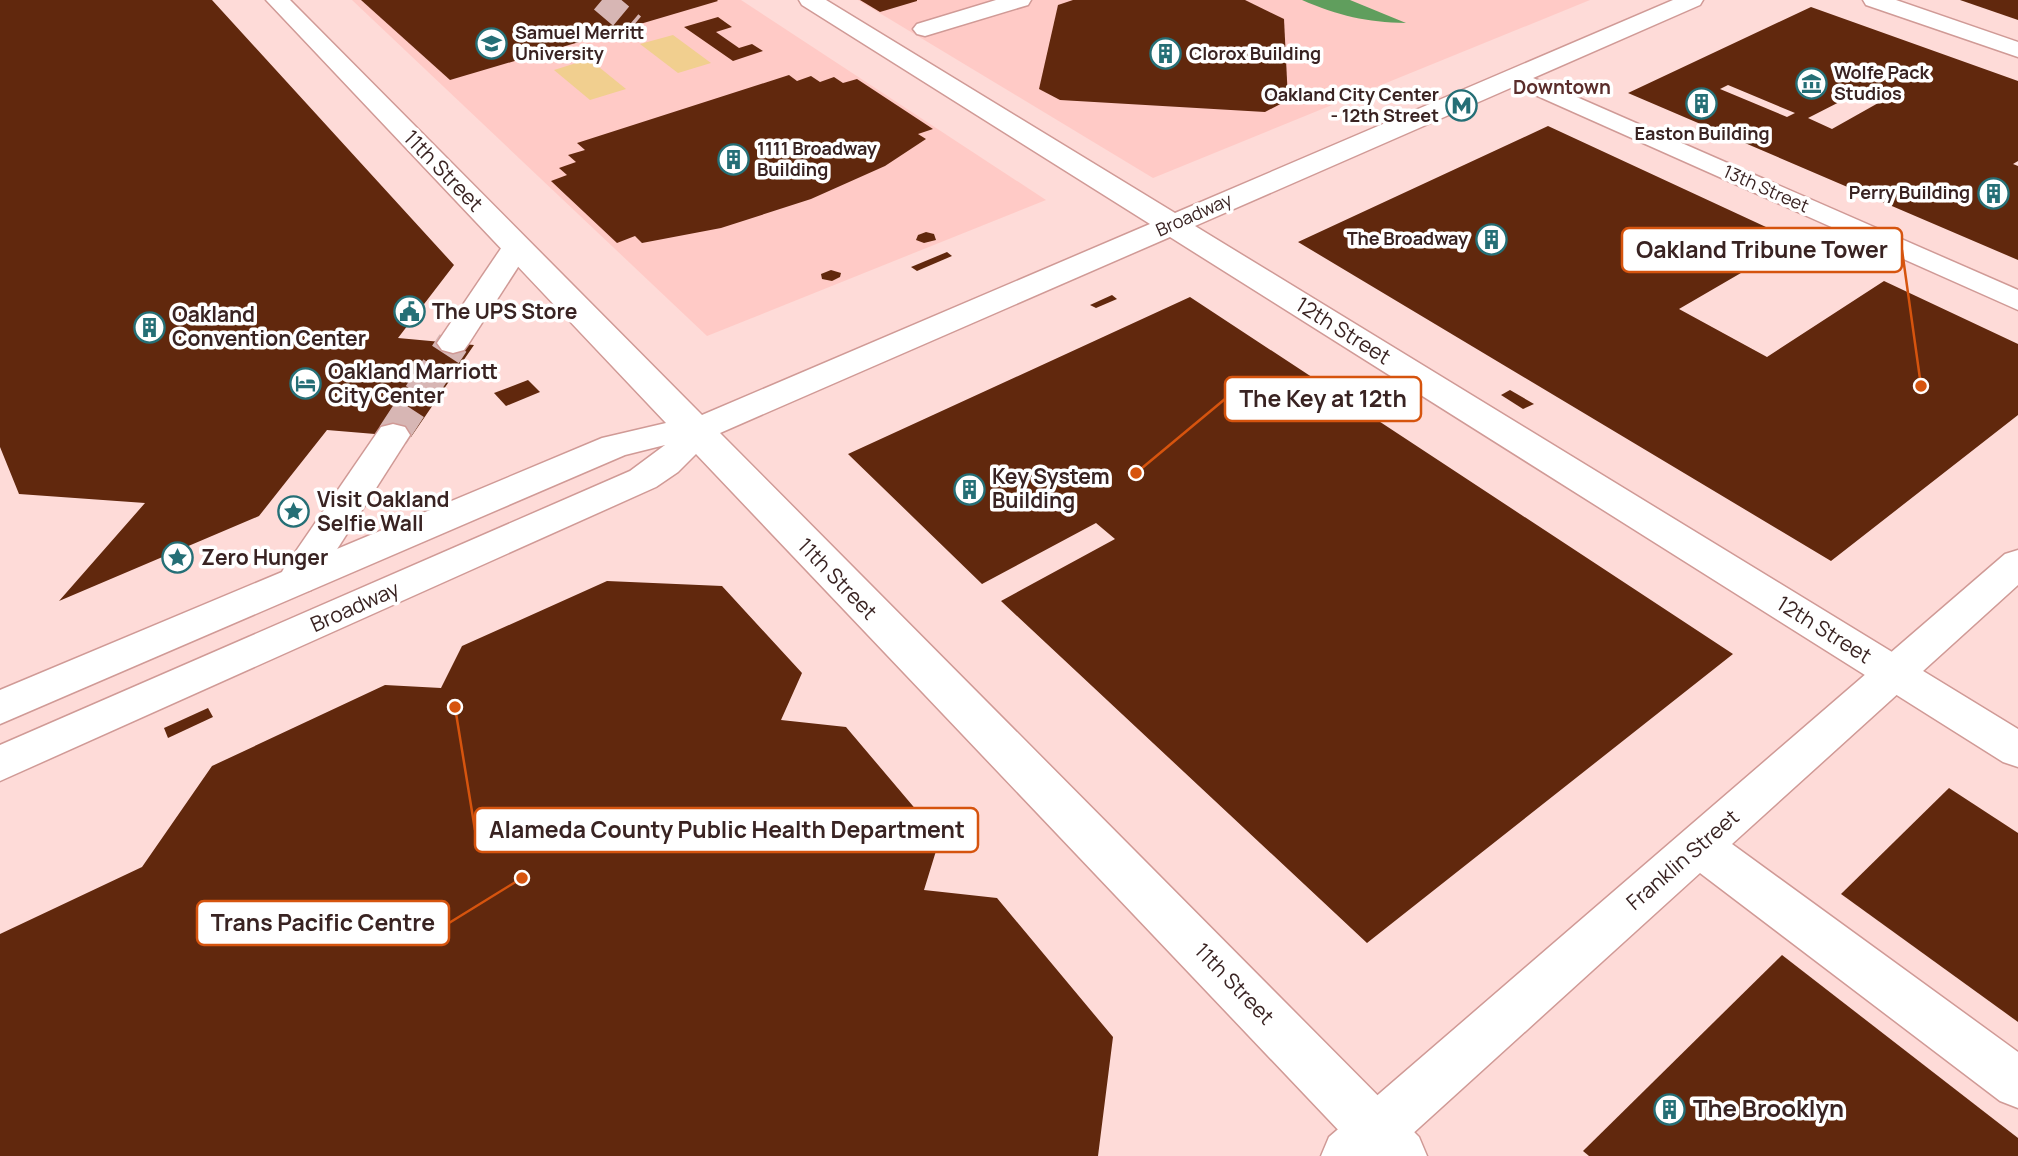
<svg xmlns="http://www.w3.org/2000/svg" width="2018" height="1156" viewBox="0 0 2018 1156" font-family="Manrope,sans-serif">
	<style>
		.built { fill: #ffcac6 }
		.green { fill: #f1cf8f }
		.water { fill: #609e5d }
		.building { fill: #61280d; fill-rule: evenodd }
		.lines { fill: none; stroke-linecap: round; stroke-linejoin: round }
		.minor-tunnel-far1 { stroke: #d7b6b4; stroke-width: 25; stroke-dasharray: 25 12; stroke-linecap: butt }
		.minor-tunnel { stroke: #d7b6b4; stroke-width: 32; stroke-dasharray: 32 16; stroke-linecap: butt }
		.minor-casing { stroke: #d09a96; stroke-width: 3 }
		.major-casing { stroke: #d09a96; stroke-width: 3 }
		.minor { fill: #fff; fill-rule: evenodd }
		.major { fill: #fff; fill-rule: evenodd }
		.labels { text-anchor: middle; stroke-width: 7; stroke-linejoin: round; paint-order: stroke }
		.far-poi-label { font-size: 18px; font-weight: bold; fill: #392322; stroke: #fff; text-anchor: start }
		.far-street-label { font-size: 18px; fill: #392322; stroke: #fff }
		.far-neighbourhood-label { font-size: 19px; font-weight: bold; fill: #5a2d2b; stroke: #fff }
		.street-label { font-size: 21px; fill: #392322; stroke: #fff }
		.poi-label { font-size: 21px; font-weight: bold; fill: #392322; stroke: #fff; text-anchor: start }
		.near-poi-label { font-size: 24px; font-weight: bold; fill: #392322; stroke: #fff; text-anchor: start }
		.leader { fill: none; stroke: #d6540e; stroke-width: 2.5 }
		.callout-dot { fill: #d6540e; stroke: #fff; stroke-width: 2.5 }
		.callout { fill: #fff; stroke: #d6540e; stroke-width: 2.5 }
		.callout-label { font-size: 23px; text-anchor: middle; font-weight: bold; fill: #392322 }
	</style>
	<rect width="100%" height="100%" fill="#fedbd8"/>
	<g class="built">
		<path d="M352 0H741L1046 200 707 336Z"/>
		<path d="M858 0H1590L1153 178Z"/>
	</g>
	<g class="green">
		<path d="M673 35 711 63 678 73 640 44Z"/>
		<path d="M589 59 626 89 590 100 554 70Z"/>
	</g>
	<path class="water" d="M1302 0H1350L1406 23C1366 22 1339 16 1302 0Z"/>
	<g class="building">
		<path d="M0 0H212L454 265 398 338 474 345 411 437 327 430 259 516 59 601 145 503 19 494 0 447Z"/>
		<path d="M361 0H717L718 1 450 80Z"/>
		<path d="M860 0H917V1L880 12Z"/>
		<path d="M1073 0H1245L1284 19 1288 100 1265 112 1060 100 1039 89 1058 5Z"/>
		<path d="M1960 0H2018V20Z"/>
		<path d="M1811 7 2018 81V161L2013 164 2018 166V260L1628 93ZM1728 85 1795 113 1787 117 1720 89ZM1857 93 1880 102 1832 129 1808 118Z"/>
		<path d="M718 17 732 27 716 32 739 48 752 44 763 51 733 61 684 27Z"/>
		<path d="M789 75 797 81 811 76 820 82 834 77 843 83 857 79 933 129 918 134 926 139 885 166 811 199 721 228 642 243 635 236 617 243 551 181 567 175 559 168 576 162 568 155 585 150 577 143Z"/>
		<path d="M1548 126 1796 241 1679 309 1767 357 1884 281 2018 344V415L1831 561 1298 242Z"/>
		<path d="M926 232 934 234 936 240 924 243 916 240 918 235Z"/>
		<path d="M947 252 952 256 917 271 911 267Z"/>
		<path d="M831 270 841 273 840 277 832 281 822 279 821 274Z"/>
		<path d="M1112 295 1117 299 1096 308 1090 305Z"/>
		<path d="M1190 297 1733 654 1367 943 1001 601 1115 539 1096 523 982 584 848 454Z"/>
		<path d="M528 380 540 392 506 406 494 393Z"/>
		<path d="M1510 390 1534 404 1523 409 1501 395Z"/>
		<path d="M607 581 722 586 802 673 781 720 846 727 940 838 924 890 997 898 1113 1037 1098 1156H0V934L142 867 212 766 385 685 441 688 462 646Z"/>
		<path d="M208 708 213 717 168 738 164 728Z"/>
		<path d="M1949 788 2018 833V1022L1841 894Z"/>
		<path d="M1782 955 2018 1138V1156H1589L1583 1151Z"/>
	</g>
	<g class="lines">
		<path class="minor-tunnel-far1" d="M602 0 633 26"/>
		<path class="minor-tunnel" d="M393 435 453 343"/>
		<defs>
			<g id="minor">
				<path d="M996 0H1031L1028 5 925 36 917 34 913 29 917 24Z"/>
				<path d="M1515 70 2018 290V310L1506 82 1503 77 1506 72Z"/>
				<path d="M516 238 526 241 531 247 469 343 464 350 453 353 442 350 437 343 506 241Z"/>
				<path d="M393 424 405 427 410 435 311 590 297 594 283 590 278 580 283 570 381 427Z"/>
				<path d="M2018 550V585L1732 844 2018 1052V1108L2000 1101 1700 873 1388 1156H1321L1329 1137 2005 554Z"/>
			</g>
			<g id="major">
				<path d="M266 0H290L702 415 1150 224 802 5 799 0H826L1175 213 1673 0H1703L1700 5 1195 226 2018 729V767L2003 762 1170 237 720 433 1419 1137 1427 1156H1363L696 454 678 472 656 487 0 781V745L630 471 665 445 625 455 0 724V690L602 438 666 423Z"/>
				<path d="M1863 0H1896L2018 42V57L1866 5Z"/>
			</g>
		</defs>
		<use href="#minor" class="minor-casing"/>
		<use href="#major" class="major-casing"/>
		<use href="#minor" class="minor"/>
		<use href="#major" class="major"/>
	</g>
	<defs>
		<symbol id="university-ring" viewBox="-11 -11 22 22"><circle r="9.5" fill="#fff" stroke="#256f76" stroke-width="1.5"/><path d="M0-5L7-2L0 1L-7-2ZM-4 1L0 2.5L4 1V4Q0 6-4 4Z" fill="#256f76"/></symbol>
		<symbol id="building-ring" viewBox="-11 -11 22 22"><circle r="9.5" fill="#fff" stroke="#256f76" stroke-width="1.5"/><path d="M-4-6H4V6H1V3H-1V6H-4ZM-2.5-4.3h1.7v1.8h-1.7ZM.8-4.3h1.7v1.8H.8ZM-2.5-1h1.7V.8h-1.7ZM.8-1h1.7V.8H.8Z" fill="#256f76"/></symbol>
		<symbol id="museum-ring" viewBox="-11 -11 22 22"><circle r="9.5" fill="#fff" stroke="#256f76" stroke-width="1.5"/><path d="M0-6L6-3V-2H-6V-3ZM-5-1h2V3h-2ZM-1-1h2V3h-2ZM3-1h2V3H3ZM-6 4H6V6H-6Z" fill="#256f76"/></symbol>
		<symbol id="metro-ring" viewBox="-11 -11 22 22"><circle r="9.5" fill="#fff" stroke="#256f76" stroke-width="1.5"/><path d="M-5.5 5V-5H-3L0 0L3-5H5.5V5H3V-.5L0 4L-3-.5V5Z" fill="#256f76"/></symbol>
		<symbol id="civic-ring" viewBox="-11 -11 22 22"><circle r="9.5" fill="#fff" stroke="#256f76" stroke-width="1.5"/><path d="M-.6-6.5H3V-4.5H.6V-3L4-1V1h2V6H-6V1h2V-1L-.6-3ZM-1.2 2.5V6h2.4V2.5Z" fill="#256f76"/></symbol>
		<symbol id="hotel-ring" viewBox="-11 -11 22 22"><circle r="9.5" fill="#fff" stroke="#256f76" stroke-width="1.5"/><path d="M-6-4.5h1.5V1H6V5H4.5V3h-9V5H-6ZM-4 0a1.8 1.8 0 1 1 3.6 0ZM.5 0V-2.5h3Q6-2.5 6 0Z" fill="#256f76"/></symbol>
		<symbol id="sight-ring" viewBox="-11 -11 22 22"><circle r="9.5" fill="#fff" stroke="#256f76" stroke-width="1.5"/><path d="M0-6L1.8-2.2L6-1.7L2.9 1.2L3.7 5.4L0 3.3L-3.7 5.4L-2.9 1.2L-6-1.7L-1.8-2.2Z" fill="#256f76"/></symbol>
	</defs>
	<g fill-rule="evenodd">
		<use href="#university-ring" x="474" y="26" width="35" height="35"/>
		<use href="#building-ring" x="1148" y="36" width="35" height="35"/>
		<use href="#museum-ring" x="1794" y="66" width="35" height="35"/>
		<use href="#building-ring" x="1684" y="86" width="35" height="35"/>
		<use href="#metro-ring" x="1444" y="88" width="35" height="35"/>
		<use href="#building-ring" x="716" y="142" width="35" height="35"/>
		<use href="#building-ring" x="1976" y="176" width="35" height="35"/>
		<use href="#building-ring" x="1474" y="222" width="35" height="35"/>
		<use href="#civic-ring" x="392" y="294" width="35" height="35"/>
		<use href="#building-ring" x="132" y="310" width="35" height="35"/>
		<use href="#hotel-ring" x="288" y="366" width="35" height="35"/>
		<use href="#building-ring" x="952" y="472" width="35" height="35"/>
		<use href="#sight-ring" x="276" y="494" width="35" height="35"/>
		<use href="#sight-ring" x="160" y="540" width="35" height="35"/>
		<use href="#building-ring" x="1652" y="1092" width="35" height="35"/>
	</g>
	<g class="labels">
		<g class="far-poi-label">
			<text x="515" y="39">Samuel Merritt<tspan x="515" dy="21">University</tspan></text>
			<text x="1189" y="60">Clorox Building</text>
			<text x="1834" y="79">Wolfe Pack<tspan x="1834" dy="21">Studios</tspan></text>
			<text x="1439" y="101" text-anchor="end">Oakland City Center<tspan x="1439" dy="21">- 12th Street</tspan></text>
			<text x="1702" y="140" text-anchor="middle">Easton Building</text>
			<text x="757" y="155">1111 Broadway<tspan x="757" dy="21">Building</tspan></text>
			<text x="1970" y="199" text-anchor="end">Perry Building</text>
			<text x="1468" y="245" text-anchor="end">The Broadway</text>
		</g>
		<g class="far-street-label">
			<text transform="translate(1766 189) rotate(24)" y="6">13th Street</text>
			<text transform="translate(1194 215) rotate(-24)" y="6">Broadway</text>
		</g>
		<g class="far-neighbourhood-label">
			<text x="1562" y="94">Downtown</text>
		</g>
		<g class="street-label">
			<text transform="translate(443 171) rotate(46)" y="7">11th Street</text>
			<text transform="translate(1343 331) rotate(32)" y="7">12th Street</text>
			<text transform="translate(837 579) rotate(46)" y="7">11th Street</text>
			<text transform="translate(355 607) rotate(-24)" y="7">Broadway</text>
			<text transform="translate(1824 630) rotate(32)" y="7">12th Street</text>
			<text transform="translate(1683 860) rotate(-41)" y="7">Franklin Street</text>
			<text transform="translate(1234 984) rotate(46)" y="7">11th Street</text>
		</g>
		<g class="poi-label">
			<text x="432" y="319">The UPS Store</text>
			<text x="172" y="322">Oakland<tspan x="172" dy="24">Convention Center</tspan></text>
			<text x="328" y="379">Oakland Marriott<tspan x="328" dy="24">City Center</tspan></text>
			<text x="992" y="484">Key System<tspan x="992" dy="24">Building</tspan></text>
			<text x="317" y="507">Visit Oakland<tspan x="317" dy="24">Selfie Wall</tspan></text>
			<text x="201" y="565">Zero Hunger</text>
		</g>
		<g class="near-poi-label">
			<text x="1693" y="1117">The Brooklyn</text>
		</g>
	</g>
	<path class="leader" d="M1921 386L1902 250M1136 473L1225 399M455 707L475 830M522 878L449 923"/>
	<g class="callout-dot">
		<circle cx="1921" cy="386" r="7"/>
		<circle cx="1136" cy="473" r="7"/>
		<circle cx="455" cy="707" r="7"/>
		<circle cx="522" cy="878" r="7"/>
	</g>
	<g class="callout">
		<rect x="1622" y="228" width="280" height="44" rx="7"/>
		<rect x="1225" y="377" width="196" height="44" rx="7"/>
		<rect x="475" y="808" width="503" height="44" rx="7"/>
		<rect x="197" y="901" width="252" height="44" rx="7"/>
	</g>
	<g class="callout-label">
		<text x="1762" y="258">Oakland Tribune Tower</text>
		<text x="1323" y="407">The Key at 12th</text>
		<text x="727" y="838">Alameda County Public Health Department</text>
		<text x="323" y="931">Trans Pacific Centre</text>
	</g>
</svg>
